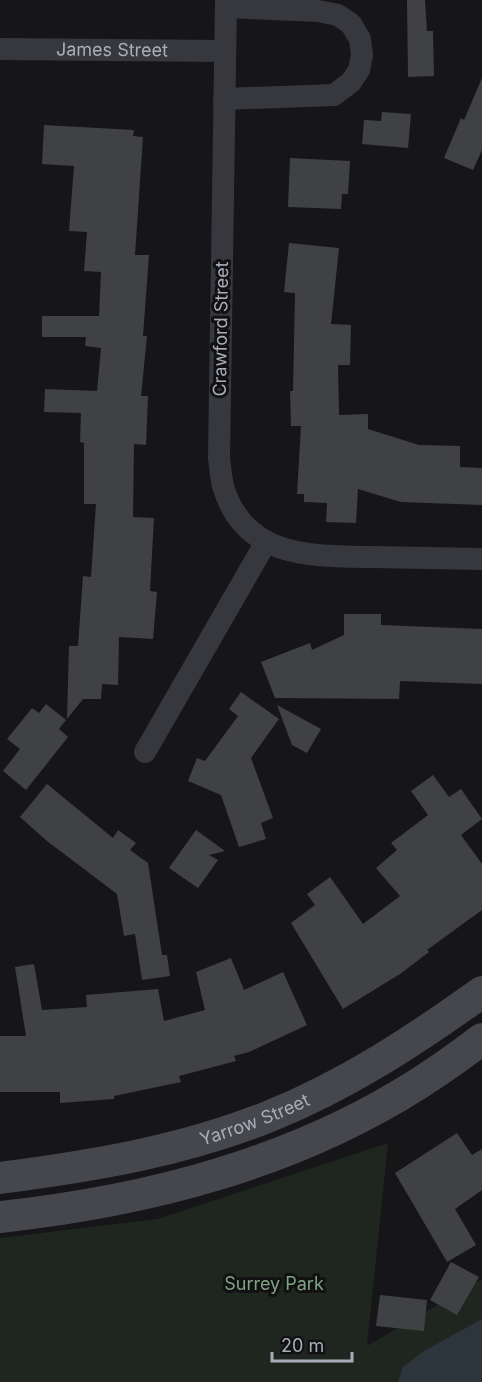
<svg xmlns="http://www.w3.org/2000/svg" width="482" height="1382" viewBox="0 0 482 1382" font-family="Inter,sans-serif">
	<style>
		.green { fill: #1e261f }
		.water { fill: #2c353c }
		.building { fill: #404145 }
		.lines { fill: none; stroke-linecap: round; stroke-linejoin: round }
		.street { stroke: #37383d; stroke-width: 22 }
		.secondary { stroke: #45474d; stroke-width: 32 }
		.labels { text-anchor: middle; stroke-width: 6; stroke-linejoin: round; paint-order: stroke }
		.street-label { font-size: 18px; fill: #a8adb8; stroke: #111113 }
		.park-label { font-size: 18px; fill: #7fa381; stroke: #111113 }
	</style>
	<rect width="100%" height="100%" fill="#161618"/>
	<path class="green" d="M388 1143 367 1346 482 1279V1382H0V1238L158 1219Z"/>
	<path class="water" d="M482 1319V1382H398L403 1367 424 1351Z"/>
	<g class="building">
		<path d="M407 0H425L427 31H433L434 76 408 77Z"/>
		<path d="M482 78V150L473 170 444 158 461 118 464 120Z"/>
		<path d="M382 112 411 114 408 148 362 144 364 120 381 121Z"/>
		<path d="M44 125 134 130 133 136 143 137 135 255H149L143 336H147L141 396H148L146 445 134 444 133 517 154 518 150 591 157 592 153 639 119 637 118 685 102 684 101 699H83L67 719 69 646H78L83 576 91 577 96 504H84V443L80 442 81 413 44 412 45 389 97 391 101 348 85 346 86 337H42V316H99L101 272 84 271 87 232 69 231 74 166 42 164Z"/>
		<path d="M290 158 350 161 348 194H342L341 209 288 207Z"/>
		<path d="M289 243 339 248 331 324 351 325 350 365H338L339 415 368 414V429L419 445 460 446V467L482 468V505L401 502 358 489 356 523 326 522 327 503 304 502V494H297L301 426H291L290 391H293L295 293 284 292Z"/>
		<path d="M344 614H381V625L482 629V684L400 681 399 699 275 698 261 662 310 643 312 650 344 635Z"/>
		<path d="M241 692 279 719 251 758 273 818 261 823 266 839 239 847 221 795 188 781 197 758 205 761 238 716 229 709Z"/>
		<path d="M46 704 66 720 59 729 68 737 26 790 3 771 20 749 7 739 32 708 39 713Z"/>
		<path d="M277 705 321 729 307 753 292 745Z"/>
		<path d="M433 775 449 797 461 789 482 819 461 835 482 864V910L427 950 429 952 400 974 343 1009 291 923 315 905 307 894 330 877 363 924 400 896 376 868 397 850 391 843 428 815 411 791Z"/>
		<path d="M47 784 113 838 118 830 136 843 130 850 148 863 162 955H167L170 976 142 980 135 934 124 936 117 894 47 841 20 817Z"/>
		<path d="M196 830 225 851 209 855 218 860 198 888 169 868Z"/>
		<path d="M231 958 244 990 283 972 307 1025 249 1052 234 1056 236 1061 179 1076 181 1082 114 1096V1099L60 1103V1092H0V1036H26L15 967 34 964 42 1010 87 1007 86 995 158 989 164 1021 205 1010 196 972Z"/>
		<path d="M457 1133 472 1155 482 1149V1190L455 1209 476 1245 447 1262 395 1173Z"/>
		<path d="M451 1262 479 1277 457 1315 430 1300Z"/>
		<path d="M380 1295 427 1300 424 1331 376 1326Z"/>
	</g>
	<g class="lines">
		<g class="street">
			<path d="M226 0 219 458C220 467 221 477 223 486 244 558 310 556 371 557 408 558 445 558 482 559"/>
			<path id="s1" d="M0 49 225 51"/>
			<path d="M224 99 334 95 351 82 359 70 362 55 360 39 351 24 338 15 318 11 226 7"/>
			<path d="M145 752 266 542"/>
		</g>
		<g class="secondary">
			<path id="s2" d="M0 1178C92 1166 184 1151 270 1116 347 1085 415 1040 482 992"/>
			<path d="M0 1217C147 1201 292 1164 418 1084 440 1070 461 1055 482 1039"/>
		</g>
	</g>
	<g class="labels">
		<g class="street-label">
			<text dy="6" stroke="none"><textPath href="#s1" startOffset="112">James Street</textPath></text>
			<text transform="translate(221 329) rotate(-89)" y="6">Crawford Street</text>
			<text dy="6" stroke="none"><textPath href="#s2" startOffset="262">Yarrow Street</textPath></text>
		</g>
		<g class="park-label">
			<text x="274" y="1290">Surrey Park</text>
		</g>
	</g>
	<path d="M272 1352v9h80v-9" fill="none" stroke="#a8adb8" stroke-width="3"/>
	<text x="281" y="1352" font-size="18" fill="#a8adb8" stroke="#111113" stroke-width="4.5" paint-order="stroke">20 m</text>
</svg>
